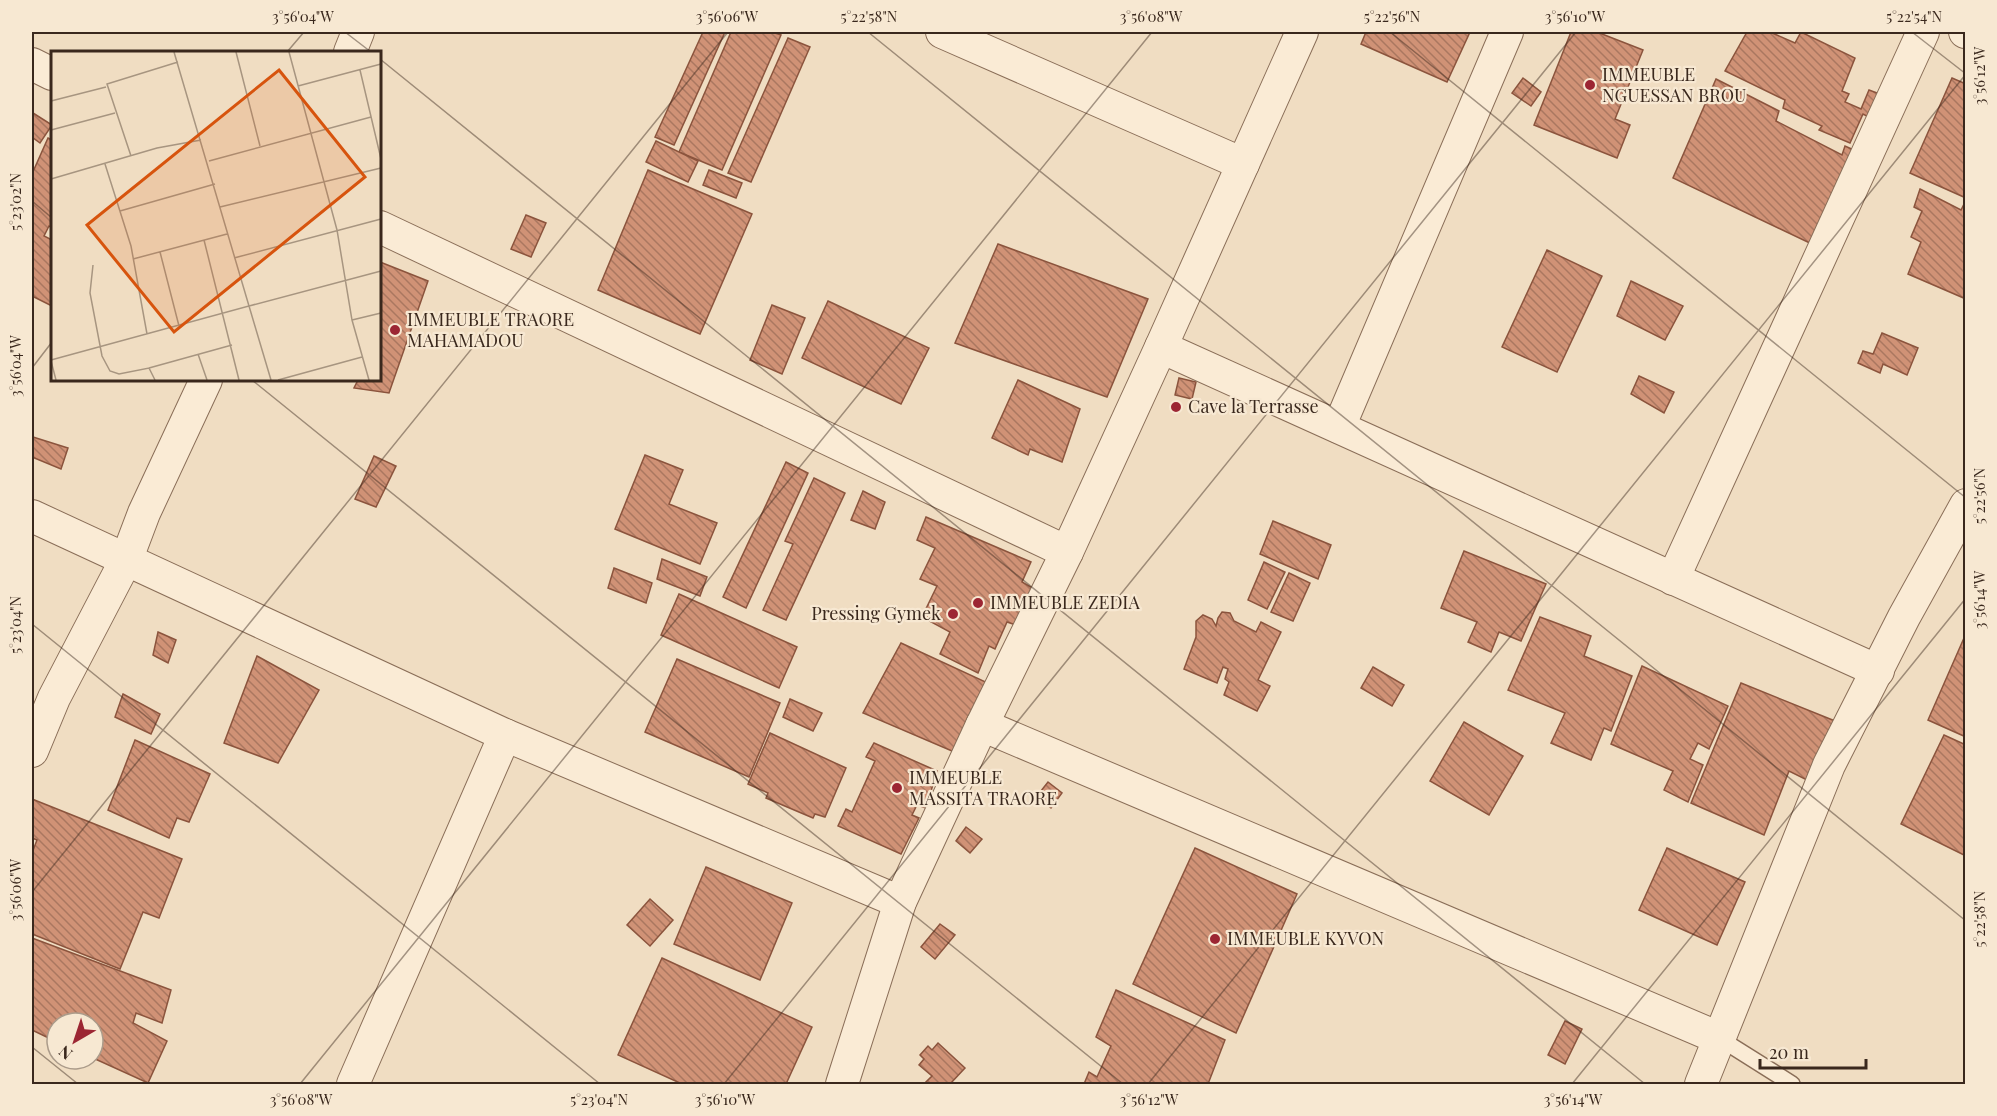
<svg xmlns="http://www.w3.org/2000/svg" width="1997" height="1116" viewBox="0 0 1997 1116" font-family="'Playfair Display',serif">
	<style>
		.building { fill: url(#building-back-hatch); stroke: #8b543d; stroke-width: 1.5 }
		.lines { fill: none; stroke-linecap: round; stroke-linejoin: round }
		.service-casing { stroke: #8a6e58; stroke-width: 18 }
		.minor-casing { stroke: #8a6e58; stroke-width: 34 }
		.service { stroke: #faebd5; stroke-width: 15 }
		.minor { stroke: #faebd5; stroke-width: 32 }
		.ticks { fill: none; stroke: #3a281d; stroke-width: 1.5; stroke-opacity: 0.45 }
		.poi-dot { fill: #9c2633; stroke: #f7e8d2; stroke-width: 2 }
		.labels { text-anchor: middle; stroke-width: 4.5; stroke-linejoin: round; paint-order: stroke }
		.poi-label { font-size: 18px; fill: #3a281d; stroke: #f7e8d2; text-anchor: start }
		.inset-road { fill: none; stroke: #a79580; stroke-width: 1.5 }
		.view { fill: #d7540e; fill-opacity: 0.15; stroke: #d7540e; stroke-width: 3 }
		.inset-edge { fill: none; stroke: #3a281d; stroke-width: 3 }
		.neatline { fill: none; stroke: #3a281d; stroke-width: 2 }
		.ticks-label { font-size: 15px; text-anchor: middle; fill: #3a281d }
	</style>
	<defs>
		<pattern id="building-back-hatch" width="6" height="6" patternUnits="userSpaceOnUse" patternTransform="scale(1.5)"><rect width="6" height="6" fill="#d09276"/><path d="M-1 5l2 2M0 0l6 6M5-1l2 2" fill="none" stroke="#aa7760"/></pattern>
	</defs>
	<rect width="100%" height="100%" fill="#f0ddc2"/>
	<g class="building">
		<path d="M703 32H725L674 145 655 137Z"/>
		<path d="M731 32H772L781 35 722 170 679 152Z"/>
		<path d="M1366 32H1470L1447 82 1361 44Z"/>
		<path d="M1571 32H1597L1643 50 1615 119 1630 125 1617 158 1534 125Z"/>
		<path d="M1747 32H1770L1795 43 1801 32 1855 58 1842 91 1849 94 1845 102 1861 109 1869 90 1885 96 1876 121 1863 114 1850 143 1819 130 1822 126 1783 108 1785 100 1725 71Z"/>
		<path d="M788 38 810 47 751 182 728 173Z"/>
		<path d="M1523 78 1541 92 1531 106 1512 93Z"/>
		<path d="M1952 78 1966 84V198L1910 173Z"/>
		<path d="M1716 79 1779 111 1776 121 1842 155 1845 146 1856 151 1816 246 1673 178Z"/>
		<path d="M33 113 52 125 40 143 32 137V116Z"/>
		<path d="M48 138 52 140V228L49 226 44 236 52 240V306L32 296V174Z"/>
		<path d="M656 141 698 161 688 182 646 162Z"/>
		<path d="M648 170 752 214 700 334 598 290Z"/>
		<path d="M709 170 742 183 736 198 703 185Z"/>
		<path d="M1920 189 1961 210 1966 200V299L1908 274 1921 242 1911 237 1922 211 1914 207Z"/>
		<path d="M526 215 546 223 531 257 511 249Z"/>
		<path d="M998 244 1148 299 1107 397 955 343Z"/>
		<path d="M1547 250 1602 276 1557 372 1502 347Z"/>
		<path d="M380 262 428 281 389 393 354 388 358 380H380Z"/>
		<path d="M1631 281 1683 306 1665 340 1617 316Z"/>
		<path d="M828 301 929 348 901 404 802 358Z"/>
		<path d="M772 305 805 318 782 374 750 360Z"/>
		<path d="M1882 333 1918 348 1907 375 1883 364 1880 373 1858 363 1863 351 1873 354Z"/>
		<path d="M1639 376 1674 392 1664 413 1631 394Z"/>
		<path d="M1179 378 1196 382 1192 399 1175 395Z"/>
		<path d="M1018 380 1080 409 1062 462 1030 449 1028 455 992 438Z"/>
		<path d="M33 437 68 448 61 469 32 457Z"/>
		<path d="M645 455 683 470 669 504 717 523 700 564 615 529Z"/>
		<path d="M374 456 396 466 376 507 355 499Z"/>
		<path d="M786 462 808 473 746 608 723 597Z"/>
		<path d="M814 478 845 493 786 620 763 610 793 544 785 541Z"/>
		<path d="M863 491 885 502 875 529 851 520Z"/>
		<path d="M926 517 1031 562 1022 582 1034 589 1016 625 1007 622 995 649 989 646 978 673 940 654 950 632 922 617 937 586 920 579 935 548 917 540Z"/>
		<path d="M1273 521 1331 545 1318 579 1260 554Z"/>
		<path d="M1464 551 1546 584 1521 641 1499 632 1491 652 1468 642 1477 622 1441 608Z"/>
		<path d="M662 559 707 577 700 596 657 579Z"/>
		<path d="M1264 562 1285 572 1267 609 1248 600Z"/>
		<path d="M614 568 652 583 646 603 608 588Z"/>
		<path d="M1289 573 1310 583 1293 621 1271 612Z"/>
		<path d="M679 594 797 647 779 688 661 635Z"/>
		<path d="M1222 612 1230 613 1234 621 1256 632 1261 622 1281 632 1258 680 1270 686 1257 711 1224 695 1229 682 1225 679 1228 669 1223 667 1217 683 1184 669 1196 637V621L1203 615 1212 619 1216 626 1218 618Z"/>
		<path d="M1540 617 1591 636 1584 656 1632 676 1611 731 1604 728 1591 760 1551 743 1565 713 1508 690Z"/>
		<path d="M158 632 176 640 168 663 153 655Z"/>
		<path d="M1964 638H1966V737L1928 720Z"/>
		<path d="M901 643 990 684 959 754 863 713Z"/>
		<path d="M257 656 319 690 278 763 224 743Z"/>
		<path d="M677 659 780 703 749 777 645 732Z"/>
		<path d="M1642 666 1728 706 1709 749 1698 743 1690 759 1703 765 1688 802 1664 790 1673 771 1611 744Z"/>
		<path d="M1373 667 1404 685 1392 706 1361 688Z"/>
		<path d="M1741 683 1835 721 1809 781 1789 771 1764 835 1691 803Z"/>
		<path d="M123 694 160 714 151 734 115 717Z"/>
		<path d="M790 699 822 713 813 731 783 717Z"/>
		<path d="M1464 722 1523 756 1489 815 1430 781Z"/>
		<path d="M770 733 846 768 825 817 815 814 813 818 766 798 768 793 748 784Z"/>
		<path d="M1944 735 1966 745V856L1901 824Z"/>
		<path d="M135 740 210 774 189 822 177 818 169 838 108 810Z"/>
		<path d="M874 743 937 771 926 808 917 805 912 815 919 818 901 854 838 826 846 809 852 812 875 761 866 757Z"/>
		<path d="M1048 782 1062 793 1051 808 1037 796Z"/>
		<path d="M32 799 182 859 159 918 143 912 120 969 32 934V853L37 840 32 838Z"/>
		<path d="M966 827 982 839 970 853 956 841Z"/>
		<path d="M1195 848 1297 894 1236 1033 1133 984Z"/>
		<path d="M1667 848 1745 882 1717 945 1639 910Z"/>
		<path d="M706 867 792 903 760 980 674 944Z"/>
		<path d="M650 899 673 920 650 946 627 925Z"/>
		<path d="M940 924 955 935 935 959 921 947Z"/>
		<path d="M32 938 171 990 162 1023 136 1013 133 1023 167 1041 148 1083 93 1058V1023H57V1042L32 1030Z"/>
		<path d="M662 958 812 1027 786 1084H682L618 1055Z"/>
		<path d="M1116 990 1225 1040 1208 1084 1199 1083 1198 1084H1084L1089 1072 1097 1077 1111 1046 1096 1037Z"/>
		<path d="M1565 1021 1582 1029 1565 1064 1548 1055Z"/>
		<path d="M938 1043 965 1068 950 1084H929L926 1082 932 1076 919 1065 924 1059 920 1055 928 1046 932 1050Z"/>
	</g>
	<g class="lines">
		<defs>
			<path id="service" d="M1719 1038 1792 1084"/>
			<g id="minor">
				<path d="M942 32 1243 164"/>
				<path d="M1965 32H1966"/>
				<path d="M350 52 358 32"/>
				<path d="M32 64 52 74"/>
				<path d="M380 227 1067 552"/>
				<path d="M1161 347 1878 671"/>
				<path d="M1339 427 1507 32"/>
				<path d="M32 516 505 735 900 902"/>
				<path d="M1673 579 1923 32"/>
				<path d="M982 725 1719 1038"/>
				<path d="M32 751 54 698 127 558 144 513 206 380"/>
				<path d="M353 1084 505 735"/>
				<path d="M842 1084 900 902 982 725 1067 552 1161 347 1302 32"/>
				<path d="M1701 1084 1829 765 1904 617 1966 505"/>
			</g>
		</defs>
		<use href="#service" class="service-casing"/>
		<use href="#minor" class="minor-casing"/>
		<use href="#service" class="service"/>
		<use href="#minor" class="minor"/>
	</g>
	<path class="ticks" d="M345 32 371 52M868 32 1966 921M1390 32 1966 498M1912 32 1966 74M287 52 304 32M380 59 1645 1084M32 201 52 218M32 368 52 342M252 380 1123 1084M32 624 600 1084M32 892 728 32M32 1047 78 1084M300 1084 1152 32M724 1084 1576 32M1148 1084 1966 74M1572 1084 1966 598"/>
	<g class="poi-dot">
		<circle cx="1590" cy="85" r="6"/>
		<circle cx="395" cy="330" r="6"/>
		<circle cx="1176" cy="407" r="6"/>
		<circle cx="978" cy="603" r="6"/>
		<circle cx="953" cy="614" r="6"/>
		<circle cx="897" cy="788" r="6"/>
		<circle cx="1215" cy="939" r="6"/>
	</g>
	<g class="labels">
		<g class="poi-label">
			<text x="1602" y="81">IMMEUBLE<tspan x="1602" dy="21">NGUESSAN BROU</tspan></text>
			<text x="407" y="326">IMMEUBLE TRAORE<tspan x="407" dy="21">MAHAMADOU</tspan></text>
			<text x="1188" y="413">Cave la Terrasse</text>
			<text x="990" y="609">IMMEUBLE ZEDIA</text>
			<text x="941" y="620" text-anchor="end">Pressing Gymek</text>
			<text x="909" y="784">IMMEUBLE<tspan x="909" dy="21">MASSITA TRAORE</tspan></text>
			<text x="1227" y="945">IMMEUBLE KYVON</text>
		</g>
	</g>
	<g transform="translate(51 51)">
		<rect width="330" height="330" fill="#f0ddc2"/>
		<path class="inset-road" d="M185 1 209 95M238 1 286 179 301 269 318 329M309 19 330 108M247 35 330 13M0 50 55 36M0 79 64 62M80 105 56 33 127 11M158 110 320 66M54 113 80 195 96 283M0 128 106 97 150 89M169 156 330 117M69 160 164 133M153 189 188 329M109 201 128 275M183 207 330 168M82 208 176 183M42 214 39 242 51 305 59 320 68 323 98 317 104 329M301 269 330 262M147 303 156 329M0 309 198 255 123 1M0 310 5 329M98 317 181 294M220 329 198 255 330 220M227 329 311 306"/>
		<path class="view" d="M228 19 314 126 123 281 36 174Z"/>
		<rect width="330" height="330" class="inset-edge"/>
	</g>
	<rect width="1997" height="1116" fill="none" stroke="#f7e8d2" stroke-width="66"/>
	<g transform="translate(75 1041) rotate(219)"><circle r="28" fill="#f7e8d2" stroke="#ab9b8a" stroke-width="1.5"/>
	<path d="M0-4.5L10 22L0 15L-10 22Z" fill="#9c2633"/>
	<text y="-9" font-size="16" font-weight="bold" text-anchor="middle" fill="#3a281d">N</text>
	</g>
	<path d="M1760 1059v9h106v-9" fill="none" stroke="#3a281d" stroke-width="3"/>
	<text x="1769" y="1059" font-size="18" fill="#3a281d" stroke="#f7e8d2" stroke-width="4.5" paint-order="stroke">20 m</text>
	<rect x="33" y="33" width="1931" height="1050" class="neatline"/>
	<g class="ticks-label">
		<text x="303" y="22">3°56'04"W</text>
		<text x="727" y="22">3°56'06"W</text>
		<text x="869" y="22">5°22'58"N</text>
		<text x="1151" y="22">3°56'08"W</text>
		<text x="1392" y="22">5°22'56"N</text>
		<text x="1575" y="22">3°56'10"W</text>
		<text x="1914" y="22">5°22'54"N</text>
		<text transform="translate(1980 76) rotate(-90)" y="5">3°56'12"W</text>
		<text transform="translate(16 202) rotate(-90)" y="5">5°23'02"N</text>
		<text transform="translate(16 366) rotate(-90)" y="5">3°56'04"W</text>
		<text transform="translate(1980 496) rotate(-90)" y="5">5°22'56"N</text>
		<text transform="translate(1980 600) rotate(-90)" y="5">3°56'14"W</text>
		<text transform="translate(16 625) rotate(-90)" y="5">5°23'04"N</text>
		<text transform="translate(16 890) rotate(-90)" y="5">3°56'06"W</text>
		<text transform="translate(1980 919) rotate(-90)" y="5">5°22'58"N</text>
		<text x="301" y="1105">3°56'08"W</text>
		<text x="599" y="1105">5°23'04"N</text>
		<text x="725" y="1105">3°56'10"W</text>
		<text x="1149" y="1105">3°56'12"W</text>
		<text x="1573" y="1105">3°56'14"W</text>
	</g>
</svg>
